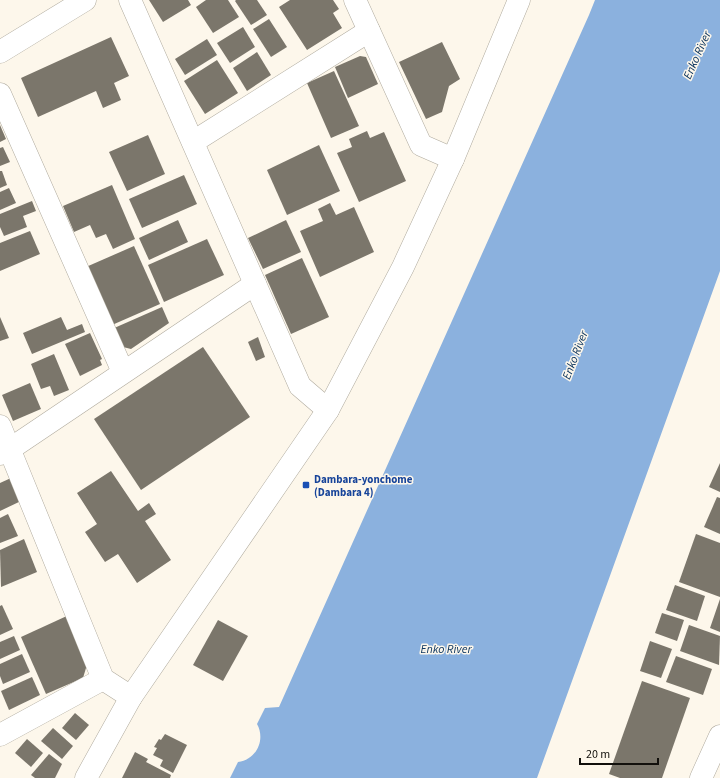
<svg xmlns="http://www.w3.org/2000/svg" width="720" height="778" viewBox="0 0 720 778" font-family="'Source Sans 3',sans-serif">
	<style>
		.water { fill: #8bb1de }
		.building { fill: #7b766b }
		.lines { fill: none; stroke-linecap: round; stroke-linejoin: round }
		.minor-casing { stroke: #b0ab9f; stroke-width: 23 }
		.tertiary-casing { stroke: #b0ab9f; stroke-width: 23 }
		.minor { stroke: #fff; stroke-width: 22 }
		.tertiary { stroke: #fff; stroke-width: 22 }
		.transit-dot { fill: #1a4fb4; stroke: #fdf7eb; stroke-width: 1.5 }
		.labels { text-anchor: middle; stroke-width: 3; stroke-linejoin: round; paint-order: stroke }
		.transit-label { font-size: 11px; font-weight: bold; fill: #164399; stroke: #fdf7eb; text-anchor: start }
		.water-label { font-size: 12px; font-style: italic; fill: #0f3760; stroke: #fdf7eb }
	</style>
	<rect width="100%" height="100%" fill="#fdf7eb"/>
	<path class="water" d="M595 0H720V271L537 778H230L238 762C256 760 266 740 257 724L265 708 279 707 589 15Z"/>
	<g class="building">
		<path d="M149 0H188L191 5 163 22Z"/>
		<path d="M206 0H228L239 17 213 33 196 7Z"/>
		<path d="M236 0H257L267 15 251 25 235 1Z"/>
		<path d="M290 0H333L339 9 333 13 342 28 307 50 279 7Z"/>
		<path d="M269 19 287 47 271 57 253 29Z"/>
		<path d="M243 27 255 47 230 63 217 43Z"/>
		<path d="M111 37 129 76 114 83 121 100 103 108 96 91 38 117 21 78Z"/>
		<path d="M207 39 217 55 185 75 175 59Z"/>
		<path d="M442 42 460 79 449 86 442 112 426 119 399 62Z"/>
		<path d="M257 52 271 75 247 91 233 68Z"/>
		<path d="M360 56 366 57 378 84 348 98 335 67Z"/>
		<path d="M217 60 238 93 205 114 184 81Z"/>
		<path d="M334 71 359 126 331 138 307 83Z"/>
		<path d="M0 125 6 139 0 142Z"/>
		<path d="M367 131 370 138 384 132 406 181 359 202 337 153 352 147 349 139Z"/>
		<path d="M148 135 165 174 127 191 109 152Z"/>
		<path d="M319 145 340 191 287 215 267 170Z"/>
		<path d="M3 147 10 162 0 166V148Z"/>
		<path d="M0 171H2L7 185 0 188Z"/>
		<path d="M184 175 197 204 142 228 129 199Z"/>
		<path d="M112 185 135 239 113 249 106 234 96 238 90 225 74 232 63 206Z"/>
		<path d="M9 188 16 203 0 210V192Z"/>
		<path d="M32 201 36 211 23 216 27 227 4 236 0 227V214Z"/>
		<path d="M330 203 336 215 354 207 374 252 320 277 300 231 323 221 318 209Z"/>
		<path d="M178 220 188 242 149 260 139 238Z"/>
		<path d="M286 220 301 252 263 269 248 238Z"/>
		<path d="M30 231 40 254 0 271V243Z"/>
		<path d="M207 239 224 275 164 302 148 265Z"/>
		<path d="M134 246 160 304 112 325 86 267Z"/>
		<path d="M302 258 329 317 291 334 265 275Z"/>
		<path d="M162 307 169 323 131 349 119 346 112 329Z"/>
		<path d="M0 317 9 338 0 341Z"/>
		<path d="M61 317 67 330 82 324 85 332 32 354 23 333Z"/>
		<path d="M90 333 102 359 100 360 102 365 80 376 65 344Z"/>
		<path d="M258 337 265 357 256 361 248 342Z"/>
		<path d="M203 347 250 417 141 490 94 419Z"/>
		<path d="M54 354 69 390 54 396 50 386 41 389 31 364Z"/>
		<path d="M30 383 41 409 13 421 2 395Z"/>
		<path d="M720 463V492L709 487Z"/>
		<path d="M111 471 138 511 149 503 156 514 145 521 171 560 137 583 118 554 105 562 85 532 97 524 77 493Z"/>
		<path d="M11 478 21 501 0 511V483Z"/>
		<path d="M717 497 720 498V534L704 527Z"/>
		<path d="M8 514 18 536 0 543V518Z"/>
		<path d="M696 534 720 543V597L679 582Z"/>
		<path d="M24 539 37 572 1 587 0 550Z"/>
		<path d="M675 585 705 596 697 621 666 610Z"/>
		<path d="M720 599V632L710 628Z"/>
		<path d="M2 605 13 629 0 635V606Z"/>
		<path d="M662 613 684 620 677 641 655 633Z"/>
		<path d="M69 615 89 658 83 678 46 694 21 637Z"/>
		<path d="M218 620 248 636 223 681 193 665Z"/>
		<path d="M689 625 720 636 719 665 680 651Z"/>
		<path d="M14 636 20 650 0 659V642Z"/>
		<path d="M650 641 672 649 661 678 640 671Z"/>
		<path d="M22 654 30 672 3 684 0 676V664Z"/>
		<path d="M676 656 712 669 703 695 666 682Z"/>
		<path d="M32 677 40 695 9 710 1 691Z"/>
		<path d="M642 681 690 698 662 778H620L609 774Z"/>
		<path d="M75 713 89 725 76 740 62 728Z"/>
		<path d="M53 728 73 746 62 759 41 741Z"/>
		<path d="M165 734 187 745 173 773 160 766 163 760 153 755 157 748 154 747 159 739 161 740Z"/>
		<path d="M27 739 43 753 31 767 15 753Z"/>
		<path d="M135 752 148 759 146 762 171 775 170 778H122Z"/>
		<path d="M49 754 62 764 55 778H35L31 775Z"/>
	</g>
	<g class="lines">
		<defs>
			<g id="minor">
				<path d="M130 0 300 386 328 410"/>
				<path d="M355 0 421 145 453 159"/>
				<path d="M0 94 123 372"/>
				<path d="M193 142 369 31"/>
				<path d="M0 426 103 679 131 697"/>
				<path d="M0 454 10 449 255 284"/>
				<path d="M0 735 103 679"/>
				<path d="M701 778 720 736"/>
			</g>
			<g id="tertiary">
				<path d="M0 52 85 0"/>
				<path d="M86 778 131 697 328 410 403 267 453 159 519 0"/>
			</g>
		</defs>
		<use href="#minor" class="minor-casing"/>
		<use href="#tertiary" class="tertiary-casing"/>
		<use href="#minor" class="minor"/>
		<use href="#tertiary" class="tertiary"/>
	</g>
	<rect class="transit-dot" x="302" y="481" width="8" height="8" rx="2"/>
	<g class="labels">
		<g class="transit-label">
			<text x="314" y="483">Dambara-yonchome<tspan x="314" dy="13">(Dambara 4)</tspan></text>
		</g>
		<g class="water-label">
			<text transform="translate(697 55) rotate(-66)" y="4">Enko River</text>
			<text transform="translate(575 355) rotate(-69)" y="4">Enko River</text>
			<text x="446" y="653">Enko River</text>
		</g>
	</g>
	<path d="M580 758v6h78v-6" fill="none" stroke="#12100c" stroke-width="2"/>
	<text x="586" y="758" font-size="12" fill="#12100c" stroke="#fdf7eb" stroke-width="3" paint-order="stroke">20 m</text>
</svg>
